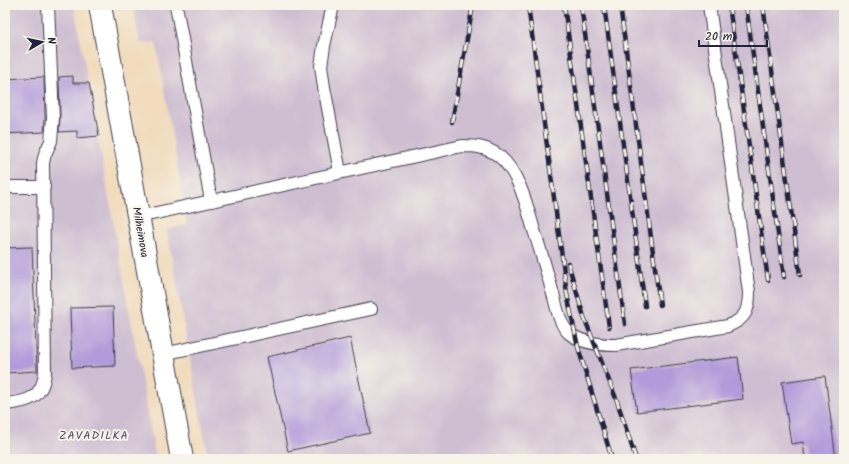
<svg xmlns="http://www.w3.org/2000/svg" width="849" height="464" viewBox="0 0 849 464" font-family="Kalam,sans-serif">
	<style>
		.industrial { fill: #cebed2 }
		.building { fill: #b29bda }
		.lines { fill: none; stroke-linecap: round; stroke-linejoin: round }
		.lane-casing { stroke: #413e4e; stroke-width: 14 }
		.street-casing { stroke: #413e4e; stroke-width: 24 }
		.lane { stroke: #fff; stroke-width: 12 }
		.street { stroke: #fff; stroke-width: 22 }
		.rail-casing { stroke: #22223b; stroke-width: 4.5 }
		.rail { stroke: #f7f3e8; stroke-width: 3; stroke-dasharray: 9; stroke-linecap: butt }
		.labels { text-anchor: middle; stroke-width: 4; stroke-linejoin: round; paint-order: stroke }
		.street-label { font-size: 11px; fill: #22223b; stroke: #f7f3e8 }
		.neighbourhood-label { font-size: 12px; letter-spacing: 1px; fill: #544c73; stroke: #f7f3e8 }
	</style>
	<rect width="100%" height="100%" fill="#f7f3e8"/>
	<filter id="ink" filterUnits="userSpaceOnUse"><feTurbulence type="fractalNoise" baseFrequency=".025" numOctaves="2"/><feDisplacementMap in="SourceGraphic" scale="8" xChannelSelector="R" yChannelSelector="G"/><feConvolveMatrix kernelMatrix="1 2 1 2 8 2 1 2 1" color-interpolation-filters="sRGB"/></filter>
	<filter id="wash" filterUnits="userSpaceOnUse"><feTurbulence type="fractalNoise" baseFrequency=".012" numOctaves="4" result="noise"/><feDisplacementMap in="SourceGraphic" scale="16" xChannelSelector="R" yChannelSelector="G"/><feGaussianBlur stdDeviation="0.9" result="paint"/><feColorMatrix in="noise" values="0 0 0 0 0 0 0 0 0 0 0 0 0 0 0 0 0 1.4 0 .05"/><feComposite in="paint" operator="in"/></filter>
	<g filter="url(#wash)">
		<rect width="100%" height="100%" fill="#f1dbbc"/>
		<g class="industrial">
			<path d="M5 5H74L156 459H5Z"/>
			<path d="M133 5H844V459H208L167 230 187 225 181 187 156 42 140 44Z"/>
		</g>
		<g id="blocks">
			<g class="building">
				<path d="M73 76V83H89L99 136 77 138V131L59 132 60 118 59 77Z"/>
				<path d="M44 77 45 118 44 132 5 134V79Z"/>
				<path d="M32 247 37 371 5 373V248Z"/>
				<path d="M113 307 115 366 72 368 70 308Z"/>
				<path d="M350 338 370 433 288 451 267 357Z"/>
				<path d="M738 357 743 399 637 412 631 370Z"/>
				<path d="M825 376 836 459H805L803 442 791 444 782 382Z"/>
			</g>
		</g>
	</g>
	<g filter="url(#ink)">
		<use href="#blocks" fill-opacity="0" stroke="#413e4e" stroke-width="1"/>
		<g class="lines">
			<defs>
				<g id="lane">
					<path d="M176 5 211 201"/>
					<path d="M333 5 324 46 321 66 324 87 340 172"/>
					<path d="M5 187H44"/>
					<path d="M138 217 462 146C476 146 487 147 499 156 519 173 526 203 533 227 540 249 547 272 553 294 557 307 559 324 569 333 581 343 602 345 616 345L728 326C745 319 749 311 749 292L709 5"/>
					<path d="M163 354 371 309"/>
					<path d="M5 404C28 402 43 398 45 372L43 163 45 154 51 141 53 118 48 5"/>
				</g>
				<path id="street" d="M100 5 182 459"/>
			</defs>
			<use href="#lane" class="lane-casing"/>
			<use href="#street" class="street-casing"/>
			<use href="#lane" class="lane"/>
			<use href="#street" class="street"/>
			<defs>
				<g id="rail">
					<path d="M528 5 567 294 578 347 612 459"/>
					<path d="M564 5 609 327"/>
					<path d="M581 5 625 324"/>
					<path d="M604 5 645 306"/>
					<path d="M620 5 660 305"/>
					<path d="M729 5 768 280"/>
					<path d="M746 5 784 277"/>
					<path d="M763 5 800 275"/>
					<path d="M452 122 473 5"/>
					<path d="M568 263 584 317 617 401 636 459"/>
				</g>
			</defs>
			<use href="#rail" class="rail-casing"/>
			<use href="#rail" class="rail"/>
		</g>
	</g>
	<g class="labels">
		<g class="street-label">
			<text transform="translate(141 232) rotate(80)" y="4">Milheimova</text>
		</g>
		<g class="neighbourhood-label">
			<text x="94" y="439">ZAVADILKA</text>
		</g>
	</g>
	<rect width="849" height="464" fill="none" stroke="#f7f3e8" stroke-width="20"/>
	<g transform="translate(42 42) rotate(81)" stroke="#f7f3e8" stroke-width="3" paint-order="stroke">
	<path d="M0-3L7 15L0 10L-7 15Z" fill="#22223b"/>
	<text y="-6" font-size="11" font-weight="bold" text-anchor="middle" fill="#22223b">N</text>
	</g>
	<path d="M699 40v6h68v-6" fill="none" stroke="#22223b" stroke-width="2"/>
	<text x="705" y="40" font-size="12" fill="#22223b" stroke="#f7f3e8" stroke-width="3" paint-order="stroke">20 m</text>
</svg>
